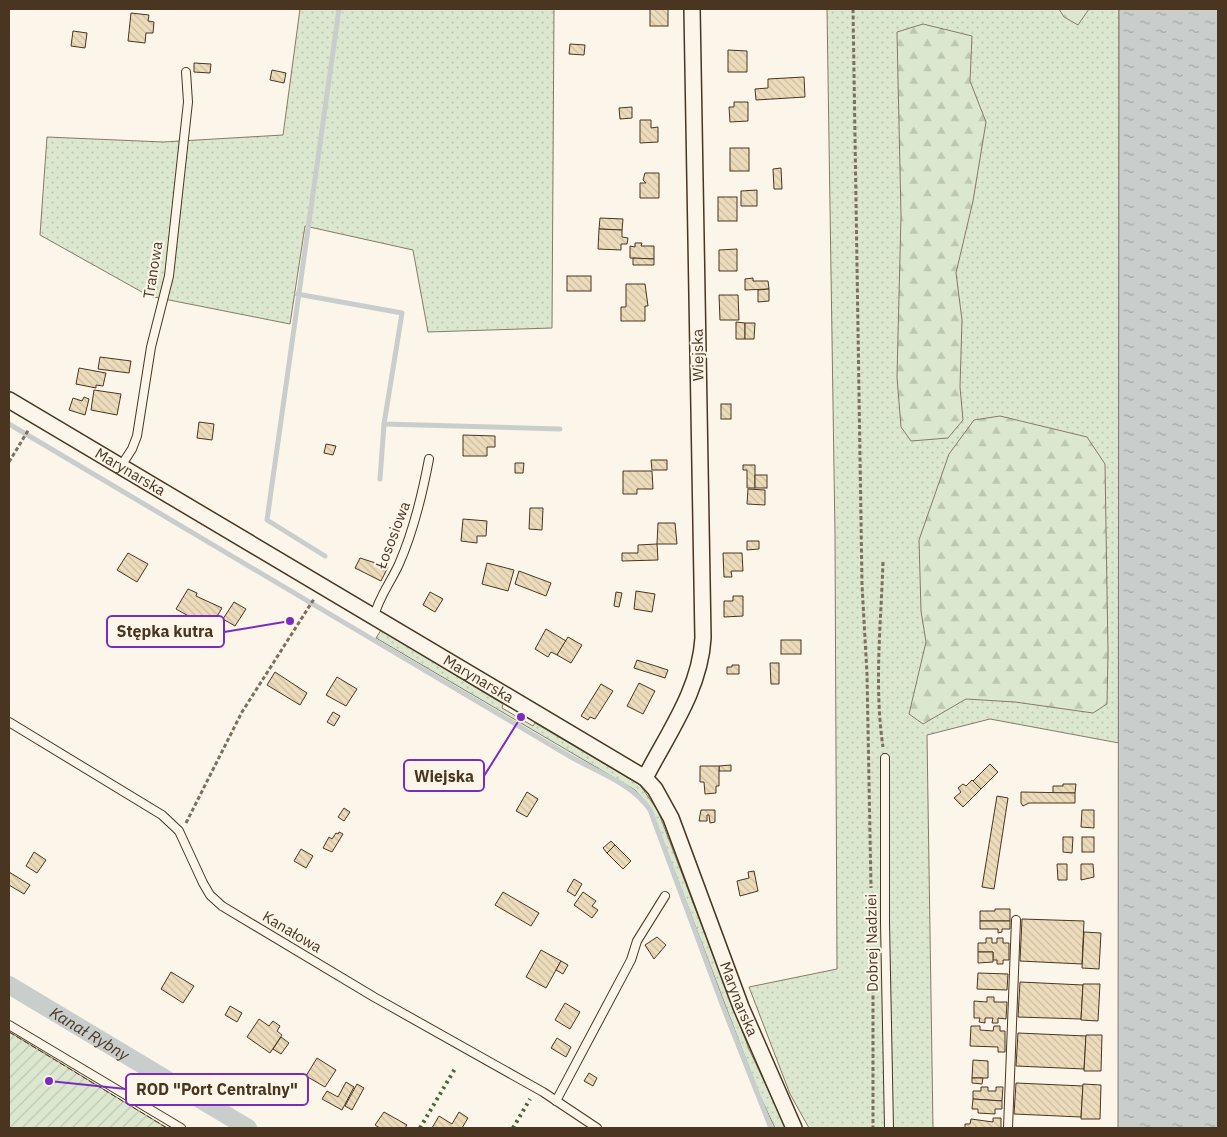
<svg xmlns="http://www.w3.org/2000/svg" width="1227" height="1137" viewBox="0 0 1227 1137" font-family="'IBM Plex Sans',sans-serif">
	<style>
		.grass { fill: url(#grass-dots); stroke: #887966 }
		.forest { fill: url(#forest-firs); stroke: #887966 }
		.garden { fill: url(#garden-furrows); stroke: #887966 }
		.water { fill: url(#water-ripples); stroke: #887966 }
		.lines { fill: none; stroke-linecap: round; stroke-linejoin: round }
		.stream { stroke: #c9cecd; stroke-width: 5 }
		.canal { stroke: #c9cecd; stroke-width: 18 }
		.building { fill: url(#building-back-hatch); stroke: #4a3520 }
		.service-casing { stroke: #4a3520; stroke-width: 10 }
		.minor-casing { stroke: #4a3520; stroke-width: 18 }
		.path { stroke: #7f6f5c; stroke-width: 3; stroke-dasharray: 4 2.5; stroke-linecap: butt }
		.service { stroke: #fbf6e9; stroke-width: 8 }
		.minor { stroke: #fbf6e9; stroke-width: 15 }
		.hedge { stroke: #436837; stroke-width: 4; stroke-dasharray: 2.5 4; stroke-linecap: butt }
		.fence { stroke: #4a3520; stroke-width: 1; stroke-dasharray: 6 2.5; stroke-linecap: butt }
		.labels { text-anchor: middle; stroke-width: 4; stroke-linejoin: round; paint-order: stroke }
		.street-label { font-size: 15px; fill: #4a3520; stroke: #fbf6e9 }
		.water-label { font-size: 16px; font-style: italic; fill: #4a3520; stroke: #fbf6e9 }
		.leader { fill: none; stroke: #7b2cbf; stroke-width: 2 }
		.callout-dot { fill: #7b2cbf; stroke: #fbf6e9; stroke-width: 2 }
		.callout { fill: #fbf6e9; stroke: #7b2cbf; stroke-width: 2 }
		.callout-label { font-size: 16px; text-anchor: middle; font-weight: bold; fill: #4a3520 }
	</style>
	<defs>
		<pattern id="grass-dots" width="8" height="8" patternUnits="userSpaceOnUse" patternTransform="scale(1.25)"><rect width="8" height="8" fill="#dce7d0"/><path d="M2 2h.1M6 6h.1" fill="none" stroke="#bec7b2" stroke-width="1.8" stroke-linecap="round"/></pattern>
		<pattern id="forest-firs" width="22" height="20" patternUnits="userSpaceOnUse" patternTransform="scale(1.25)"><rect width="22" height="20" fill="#dce7d0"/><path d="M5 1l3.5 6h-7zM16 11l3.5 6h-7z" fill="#bec7b2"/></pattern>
		<pattern id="garden-furrows" width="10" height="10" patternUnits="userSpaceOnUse" patternTransform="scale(1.25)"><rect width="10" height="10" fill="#dce7d0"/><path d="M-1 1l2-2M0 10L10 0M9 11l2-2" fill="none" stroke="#bec7b2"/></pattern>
		<pattern id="water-ripples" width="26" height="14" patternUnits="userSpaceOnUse" patternTransform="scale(1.25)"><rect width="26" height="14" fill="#c9cecd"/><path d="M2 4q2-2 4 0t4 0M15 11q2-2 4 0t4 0" fill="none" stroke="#a5a8a6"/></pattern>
		<pattern id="building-back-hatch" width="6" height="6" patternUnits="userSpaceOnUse" patternTransform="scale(1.25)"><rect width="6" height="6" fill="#ecdcbc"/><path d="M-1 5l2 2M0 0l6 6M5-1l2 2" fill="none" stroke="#ccbda1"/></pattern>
	</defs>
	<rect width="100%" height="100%" fill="#fbf6e9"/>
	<g class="grass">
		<path d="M300 9H554L552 328 428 332 413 250 305 226 290 324 149 296 40 235 47 137 163 142 283 135Z"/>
		<path d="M827 9H1119V743L990 719 927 735 933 1128H809L790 1094 749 987 837 969 835 535Z"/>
		<path d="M381 630 503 704 502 708 533 726 535 723 640 785 658 811 749 1049 786 1128H775L759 1094 650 807 635 790 376 638Z"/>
	</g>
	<g class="forest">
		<path d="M1059 9H1089L1078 25 1064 17Z"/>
		<path d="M923 24 972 36 970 81 986 122 973 201 956 273 962 320 960 387 963 420 948 438 911 441 901 427 897 377 901 216 897 32Z"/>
		<path d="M1000 416 1087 437 1105 464 1108 653 1107 704 1093 713 1015 702 966 699 923 724 909 714 926 642 921 611 919 540 949 454 974 420Z"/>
	</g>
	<path class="garden" d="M9 1032 13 1034 167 1128H9Z"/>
	<path class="water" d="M1119 9H1218V1128H1118Z"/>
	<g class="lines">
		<g class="stream">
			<path d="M297 294 402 313 384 424 560 429"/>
			<path d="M9 424 571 757C597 772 633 784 650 810L722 1004 771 1128"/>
			<path d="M380 479 384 424"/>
			<path d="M325 556 267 520 339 9"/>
		</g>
		<path class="canal" id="s1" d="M9 985 248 1128"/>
	</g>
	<g class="building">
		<rect x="650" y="9" width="18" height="17"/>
		<path d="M131 13 149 15 148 21 154 22 153 33H146L145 43 128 41Z"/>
		<path d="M73 31 87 33 85 48 71 46Z"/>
		<path d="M570 44 585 45 584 55 569 54Z"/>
		<path d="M728 50 747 51V72H728Z"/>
		<path d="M194 63 211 64 210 73 194 72Z"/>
		<path d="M272 70 286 73 284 83 270 80Z"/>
		<path d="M804 77 805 97 756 100 755 89 768 88V79Z"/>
		<path d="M734 102H748V121L730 122 729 107H734Z"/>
		<path d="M632 107V118L620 119 619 108Z"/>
		<path d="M640 120H651V128L658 127V142L640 143Z"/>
		<rect x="730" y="148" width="19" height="23"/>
		<path d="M781 168 782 189H774L773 169Z"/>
		<path d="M645 173H659V198H640V183H646L643 180Z"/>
		<path d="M757 190V206H741V191Z"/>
		<rect x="718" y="197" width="19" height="24"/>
		<path d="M600 218 623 219 622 230 599 229Z"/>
		<path d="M599 229 622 230V237L628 238 627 244H621V250L598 249Z"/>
		<path d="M635 243H642L641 246H654V259L630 258V246L635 247Z"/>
		<path d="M737 249V271H719V250Z"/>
		<path d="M633 258 654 259V265H633Z"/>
		<rect x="567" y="276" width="24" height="15"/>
		<path d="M753 278V281H768L769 289 745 290V279Z"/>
		<path d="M626 284H645L648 306H645V321H621V307H626Z"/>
		<path d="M769 289V301L758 302V290Z"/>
		<path d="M719 295H738L739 320H720Z"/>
		<path d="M736 322 745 323V339H736Z"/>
		<path d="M745 323H755L754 339H745Z"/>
		<path d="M100 357 131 361 129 373 98 369Z"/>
		<path d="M79 368 106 373 103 386 96 385V388L76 384Z"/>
		<path d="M94 390 121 394 117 415 91 410Z"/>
		<path d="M84 397 89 399 85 415 69 410 73 398 82 401Z"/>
		<rect x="721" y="404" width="10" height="15"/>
		<path d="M199 422 214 424 212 440 197 438Z"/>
		<path d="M463 435 495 436V447H487V456H463Z"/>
		<path d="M326 444 336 446 333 455 324 453Z"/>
		<path d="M651 460H667V470H652Z"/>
		<path d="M515 463H524L523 473H515Z"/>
		<path d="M743 465H755V488H747V470H743Z"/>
		<path d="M623 471H652L653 489H637V494H623Z"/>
		<rect x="755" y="475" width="12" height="13"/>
		<path d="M748 489 765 490V505L747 504Z"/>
		<path d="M530 508H543L542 530 529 529Z"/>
		<path d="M463 519 487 521 486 536H477V543L461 541Z"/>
		<path d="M658 523H675L677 544H657Z"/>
		<path d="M747 541H759V549L747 550Z"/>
		<path d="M657 544 658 560 622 561V553H638V545Z"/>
		<path d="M128 553 148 564 137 582 117 570Z"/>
		<path d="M723 553H742L743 571H731L732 577H724Z"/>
		<path d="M360 558 388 567 381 581 355 568Z"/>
		<path d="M487 563 514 570 508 591 482 584Z"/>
		<path d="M519 571 551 583 546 596 515 584Z"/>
		<path d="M188 589 197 593 196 596 222 608 210 628 176 609Z"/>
		<path d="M636 591 655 594 652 612 634 609Z"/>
		<path d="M430 592 443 599 435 612 423 605Z"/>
		<path d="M616 592 622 593 619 607 614 606Z"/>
		<path d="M733 596H743V616L724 617V601H733Z"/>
		<path d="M234 602 246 609 235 626 223 619Z"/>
		<path d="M546 629 566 641 557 655 551 652 548 657 535 649Z"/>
		<path d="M568 637 582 645 571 663 557 655Z"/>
		<rect x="781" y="640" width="20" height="14"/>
		<path d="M637 660 668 670 665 678 634 668Z"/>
		<path d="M770 663H779V684H771Z"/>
		<path d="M732 665H739V674H727V667H732Z"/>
		<path d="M275 672 307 693 300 705 267 685Z"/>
		<path d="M337 677 357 689 346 706 326 695Z"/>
		<path d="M639 683 655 691 643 714 627 706Z"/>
		<path d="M601 684 613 691 595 719 590 717 588 720 581 716Z"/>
		<path d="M333 712 340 716 334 726 327 722Z"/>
		<path d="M990 764 998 772 981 789 973 781Z"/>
		<path d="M731 765V771H719V766Z"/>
		<path d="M700 766H719V786H716V793L705 794 704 782H700Z"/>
		<path d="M972 780 981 789 963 807 954 798 961 792 958 788 963 784 966 786Z"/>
		<path d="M1063 784H1076L1075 793H1053V786H1063Z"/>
		<path d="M527 792 538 799 527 817 516 811Z"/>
		<path d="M1021 792 1075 793V803H1029L1023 806 1021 803Z"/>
		<path d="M997 796 1008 798 994 889 982 887Z"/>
		<path d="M344 808 350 812 344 821 338 817Z"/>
		<path d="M701 810H715V822L710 823 709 815H707V821H699Z"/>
		<path d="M1082 810H1094V828L1081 827Z"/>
		<path d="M339 832 343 834 332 852 323 848 329 837 332 839 336 833 338 834Z"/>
		<path d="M1063 837H1073L1072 853 1063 852Z"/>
		<rect x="1082" y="837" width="12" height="15"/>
		<path d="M611 841 615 845 607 853 603 848Z"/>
		<path d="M615 845 631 861 623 869 607 853Z"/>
		<path d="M301 849 313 856 306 868 294 861Z"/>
		<path d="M34 852 46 860 37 873 26 866Z"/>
		<path d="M1057 864H1067V880H1058Z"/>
		<path d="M1081 864H1093L1094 877 1081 880Z"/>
		<path d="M754 871 758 891 740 896 737 881 749 878 748 872Z"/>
		<path d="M9 872 30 885 24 894 9 885Z"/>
		<path d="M574 879 582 884 575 896 567 891Z"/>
		<path d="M503 892 539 913 531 926 495 905Z"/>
		<path d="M583 892 596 901 592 906 598 910 592 918 574 905Z"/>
		<path d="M995 909H1010V921H980V911H995Z"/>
		<path d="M1022 919 1084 921 1082 964 1020 961Z"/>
		<path d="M980 921H1010V929H1002V932L998 933V929H980Z"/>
		<path d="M1084 932 1101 933 1099 969 1082 968Z"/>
		<path d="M657 937 666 945 654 959 645 945Z"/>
		<path d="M986 938H992V943H997V938H1003V943H1009V960H1003V964H997V960H993V952H978V943H986Z"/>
		<path d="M541 950 561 961 546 988 526 977Z"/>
		<path d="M978 952H993V962L978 963Z"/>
		<path d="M561 961 568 965 563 974 556 970Z"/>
		<path d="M171 972 194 986 183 1003 161 989Z"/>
		<path d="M978 973 1008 974 1007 990 977 989Z"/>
		<path d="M1020 982 1083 985 1081 1019 1018 1017Z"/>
		<path d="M1083 984H1100L1098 1021 1081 1020Z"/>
		<path d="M987 997H994V1002H1007L1006 1019 998 1018V1023H992L993 1018H985V1023L979 1022 980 1018H974V1001L987 1002Z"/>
		<path d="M565 1003 580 1012 570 1029 555 1020Z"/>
		<path d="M230 1006 242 1013 237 1022 225 1015Z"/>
		<path d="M259 1019 269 1026 273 1021 280 1026 277 1031 282 1035 270 1053 247 1037Z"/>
		<path d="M971 1026H980V1030L993 1031 994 1026H1000V1031H1005V1052H998V1047L970 1046Z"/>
		<path d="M1018 1033 1086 1036 1084 1069 1016 1066Z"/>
		<path d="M1086 1035H1102L1101 1071H1084Z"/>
		<path d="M281 1037 289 1043 281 1054 273 1049Z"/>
		<path d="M557 1038 571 1047 566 1057 551 1048Z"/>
		<path d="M317 1058 336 1070 325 1087 306 1076Z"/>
		<path d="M973 1060 988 1061V1078H972Z"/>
		<path d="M589 1073 597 1078 593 1086 584 1081Z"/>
		<path d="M972 1078H983L982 1084 972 1083Z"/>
		<path d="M346 1082 354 1087 342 1110 322 1099 327 1091 338 1097Z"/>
		<path d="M1016 1083 1083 1086 1081 1117 1014 1114Z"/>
		<path d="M357 1084 364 1088 352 1110 345 1106Z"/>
		<path d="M1083 1084 1101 1085 1100 1119H1081Z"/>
		<path d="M981 1087H988V1091H996V1087H1003L1002 1101 973 1099V1091H981Z"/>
		<path d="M973 1099 1002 1101V1109H995V1114L978 1113V1109H972Z"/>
		<path d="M384 1112 407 1125 405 1128H380L375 1125Z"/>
		<path d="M459 1112 468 1118 462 1128H432L439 1116 452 1124Z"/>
		<path d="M993 1118H1001V1128H965V1124H970L971 1119 993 1122Z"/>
	</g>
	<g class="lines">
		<defs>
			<g id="service">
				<path d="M121 466 132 449 137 436 151 347 169 276 188 102 186 72"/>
				<path d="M374 617C378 598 391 582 399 564 414 530 422 496 429 459"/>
				<path d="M9 722 162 815 179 831 203 883 210 895 222 906 374 997 543 1092 597 1128"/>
				<path d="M885 758V923L889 1128"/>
				<path d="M9 1025 181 1128"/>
				<path d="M556 1101 631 960 637 941 665 896"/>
				<path d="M1008 1128 1016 920"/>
			</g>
			<g id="minor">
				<path id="s2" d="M9 400 645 778 655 789 671 818 741 1007 794 1128"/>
				<path d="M645 778C668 733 700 690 703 638L692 9"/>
			</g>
		</defs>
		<use href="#service" class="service-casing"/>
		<use href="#minor" class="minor-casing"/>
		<g class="path">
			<path d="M853 9 862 585 867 674 871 888"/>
			<path d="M9 462 29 429"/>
			<path d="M883 562C881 623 874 687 883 747"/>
			<path d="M186 823 242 712 314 599"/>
			<path d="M873 989V1128"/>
		</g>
		<use href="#service" class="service"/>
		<use href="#minor" class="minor"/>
		<g class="hedge">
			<path d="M420 1128 456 1067"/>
			<path d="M513 1128 530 1099"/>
		</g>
		<path class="fence" d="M9 1032 167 1128"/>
	</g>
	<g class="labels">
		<g class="street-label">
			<text transform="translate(153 270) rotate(-81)" y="5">Tranowa</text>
			<text transform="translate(698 355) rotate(-91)" y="5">Wiejska</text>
			<text dy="5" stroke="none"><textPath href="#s2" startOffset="141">Marynarska</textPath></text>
			<text transform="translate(393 535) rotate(-69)" y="5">Łososiowa</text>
			<text dy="5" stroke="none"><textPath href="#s2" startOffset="546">Marynarska</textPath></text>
			<text transform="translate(292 932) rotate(31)" y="5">Kanałowa</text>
			<text transform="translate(872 943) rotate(-91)" y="5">Dobrej Nadziei</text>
			<text dy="5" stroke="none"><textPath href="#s2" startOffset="981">Marynarska</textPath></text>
		</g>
		<g class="water-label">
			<text dy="6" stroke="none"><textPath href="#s1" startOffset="94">Kanał Rybny</textPath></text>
		</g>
	</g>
	<path class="leader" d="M290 621L224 632M521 717L484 776M49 1081L126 1089"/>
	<g class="callout-dot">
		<circle cx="290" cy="621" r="5"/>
		<circle cx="521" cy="717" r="5"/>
		<circle cx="49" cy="1081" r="5"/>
	</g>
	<g class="callout">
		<rect x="107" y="616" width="117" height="31" rx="5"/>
		<rect x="404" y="760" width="80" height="31" rx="5"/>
		<rect x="126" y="1074" width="182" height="31" rx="5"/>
	</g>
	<g class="callout-label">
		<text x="165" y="637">Stępka kutra</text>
		<text x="444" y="782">Wiejska</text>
		<text x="217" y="1095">ROD "Port Centralny"</text>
	</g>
	<rect width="1227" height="1137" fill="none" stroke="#4a3520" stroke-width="20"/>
</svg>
